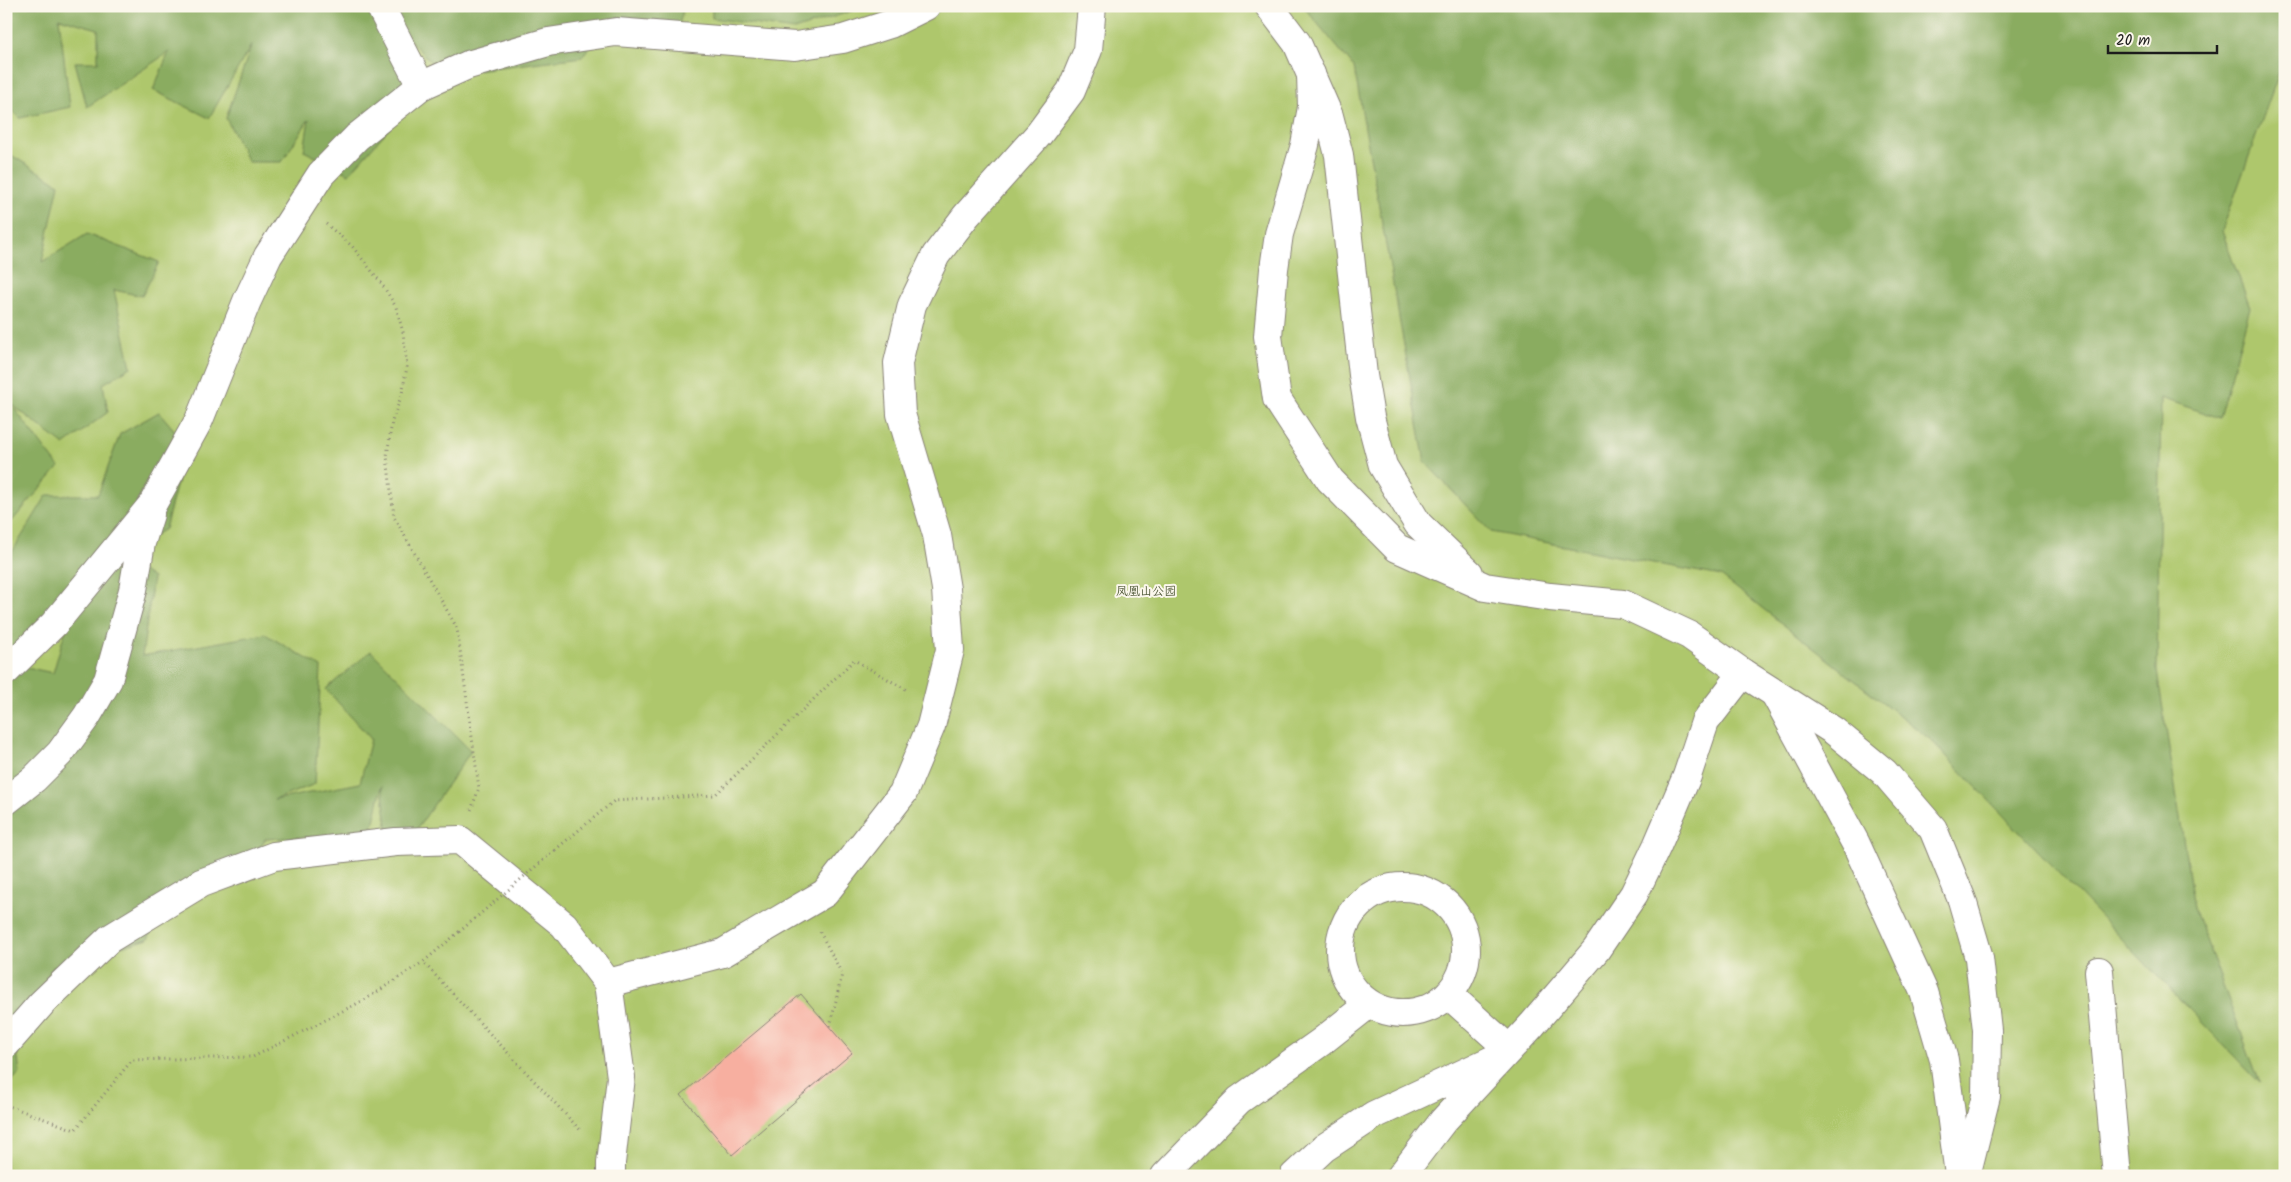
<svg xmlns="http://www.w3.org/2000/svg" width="2291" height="1182" viewBox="0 0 2291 1182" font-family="Kalam,'LXGW WenKai TC',sans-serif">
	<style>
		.green { fill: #aec76c; stroke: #657244 }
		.forest { fill: #8aac60; stroke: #53643e }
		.building { fill: #f7afa0 }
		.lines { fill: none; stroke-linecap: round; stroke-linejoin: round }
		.minor-casing { stroke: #888276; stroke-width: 30 }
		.path { stroke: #888276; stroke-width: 3; stroke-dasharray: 1 4; stroke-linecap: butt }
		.minor { stroke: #fff; stroke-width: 28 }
		.path-bridge { stroke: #888276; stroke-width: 3; stroke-dasharray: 1 4; stroke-linecap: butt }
		.labels { text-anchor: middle; stroke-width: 4; stroke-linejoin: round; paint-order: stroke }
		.park-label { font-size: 12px; fill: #4f5838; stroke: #fbf7ec }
	</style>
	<rect width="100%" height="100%" fill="#fbf7ec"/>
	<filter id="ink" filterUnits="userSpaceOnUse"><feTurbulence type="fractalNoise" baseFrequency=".02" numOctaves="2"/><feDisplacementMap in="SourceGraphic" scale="10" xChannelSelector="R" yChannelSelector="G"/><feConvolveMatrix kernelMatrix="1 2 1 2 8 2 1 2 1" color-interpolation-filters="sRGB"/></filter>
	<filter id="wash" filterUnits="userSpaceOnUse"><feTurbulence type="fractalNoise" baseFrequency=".0096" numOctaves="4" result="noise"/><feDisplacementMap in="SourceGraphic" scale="20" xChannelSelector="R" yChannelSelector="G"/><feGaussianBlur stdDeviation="1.12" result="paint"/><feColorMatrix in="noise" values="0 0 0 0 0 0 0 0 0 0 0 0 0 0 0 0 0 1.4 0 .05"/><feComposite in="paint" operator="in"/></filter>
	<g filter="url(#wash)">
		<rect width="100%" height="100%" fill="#f5e8d1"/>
		<path class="green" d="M6 6H2285V1010H2281L2285 1045V1176H6Z"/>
		<g class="forest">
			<path d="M6 6H380L427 85 349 174 304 151 309 119 282 162H248L226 118 252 44 209 118 153 90 169 52 87 107 75 62H98V29L59 18 70 107 20 118 6 105Z"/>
			<path d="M388 6H684L678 29 605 24 582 57 443 74 393 24Z"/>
			<path d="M712 6H867L794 30 712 18Z"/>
			<path d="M1303 6H2285V56L2222 231 2250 307 2220 418 2161 398 2157 671 2194 908 2260 1083 1931 740 1721 576 1491 532 1425 462 1354 67Z"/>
			<path d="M6 152 59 184 42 262 87 234 159 262 142 296 114 290 131 367 103 384 108 412 64 445 10 403 59 467 6 528Z"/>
			<path d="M159 412 187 445 165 529 120 556 153 578 142 656 265 634 321 667 315 784 274 800 360 783 371 739 326 689 371 651 471 751 410 839 388 834 382 786 371 834 265 839 243 878 170 889 148 939 53 967 14 1033 20 1072 6 1088V681L25 667 53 673 69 618 6 654V562L47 495H98L120 434Z"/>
		</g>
		<g id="blocks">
			<path class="building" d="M801 994 852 1053 732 1155 681 1095Z"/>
		</g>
	</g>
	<g filter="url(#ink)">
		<use href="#blocks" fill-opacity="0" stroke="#888276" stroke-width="1"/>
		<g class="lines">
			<defs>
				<g id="minor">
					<path d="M380 6 421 86"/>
					<path d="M1269 6 1297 43 1329 116 1339 155 1363 375 1370 417 1383 466 1418 524 1469 573"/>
					<path d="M1311 74 1312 107 1305 145 1279 234 1274 269 1268 336 1277 399 1330 480 1397 548 1485 587 1550 597 1623 604 1689 635 1743 673 1834 731 1884 772 1933 829 1962 900 1979 958 1987 1030 1986 1096 1966 1176"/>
					<path d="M6 671 54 624 152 505 199 420 247 301 268 256 321 174 357 137 421 86 468 65 548 42 616 32 795 46 843 39 890 24 926 6"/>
					<path d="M1775 694 1856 844 1924 992 1944 1060 1959 1175"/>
					<path d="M6 801 34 779 60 753 87 716 108 680 133 590 141 543 150 514"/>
					<circle cx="1403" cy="950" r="63"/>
					<path d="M2099 971 2117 1176"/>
					<path d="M608 983 723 953 825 893 903 793 931 726 950 650 946 589 937 535 901 414 898 363 912 305 936 255 966 216 1039 134 1071 91 1088 50 1092 6"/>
					<path d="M1449 995 1509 1049"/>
					<path d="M6 1044 42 1003 109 939 201 883 274 856 396 842 460 840 564 925 608 983 621 1077 611 1163V1176"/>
					<path d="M1165 1176 1239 1100 1321 1042 1369 1004"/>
					<path d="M1294 1176 1324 1148 1374 1115 1492 1060"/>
					<path d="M1401 1176 1443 1121 1532 1025 1596 950 1634 894 1657 846 1687 776 1705 722 1743 673"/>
				</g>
			</defs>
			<use href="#minor" class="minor-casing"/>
			<g class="path">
				<path d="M326 224 352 246 382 284 396 307 403 332 407 367 402 394 392 421 387 456 394 517 457 628 479 788 471 810"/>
				<path d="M555 850 614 801 715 795 854 660 907 690"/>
				<path d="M459 932 423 962 582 1132"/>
				<path d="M820 932 842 974 830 1027"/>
				<path d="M6 1105 75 1130 132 1060 253 1057 366 999 423 962"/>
			</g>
			<use href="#minor" class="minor"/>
			<path class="path-bridge" d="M459 932 555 850"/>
		</g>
	</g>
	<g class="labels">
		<g class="park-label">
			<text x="1146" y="595">凤凰山公园</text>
		</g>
	</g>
	<rect width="2291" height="1182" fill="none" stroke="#fbf7ec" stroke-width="25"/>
	<path d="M2108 45v8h109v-8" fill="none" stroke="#1c1c1c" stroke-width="2.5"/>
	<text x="2116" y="45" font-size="15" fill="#1c1c1c" stroke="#fbf7ec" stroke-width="4" paint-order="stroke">20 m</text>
</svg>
